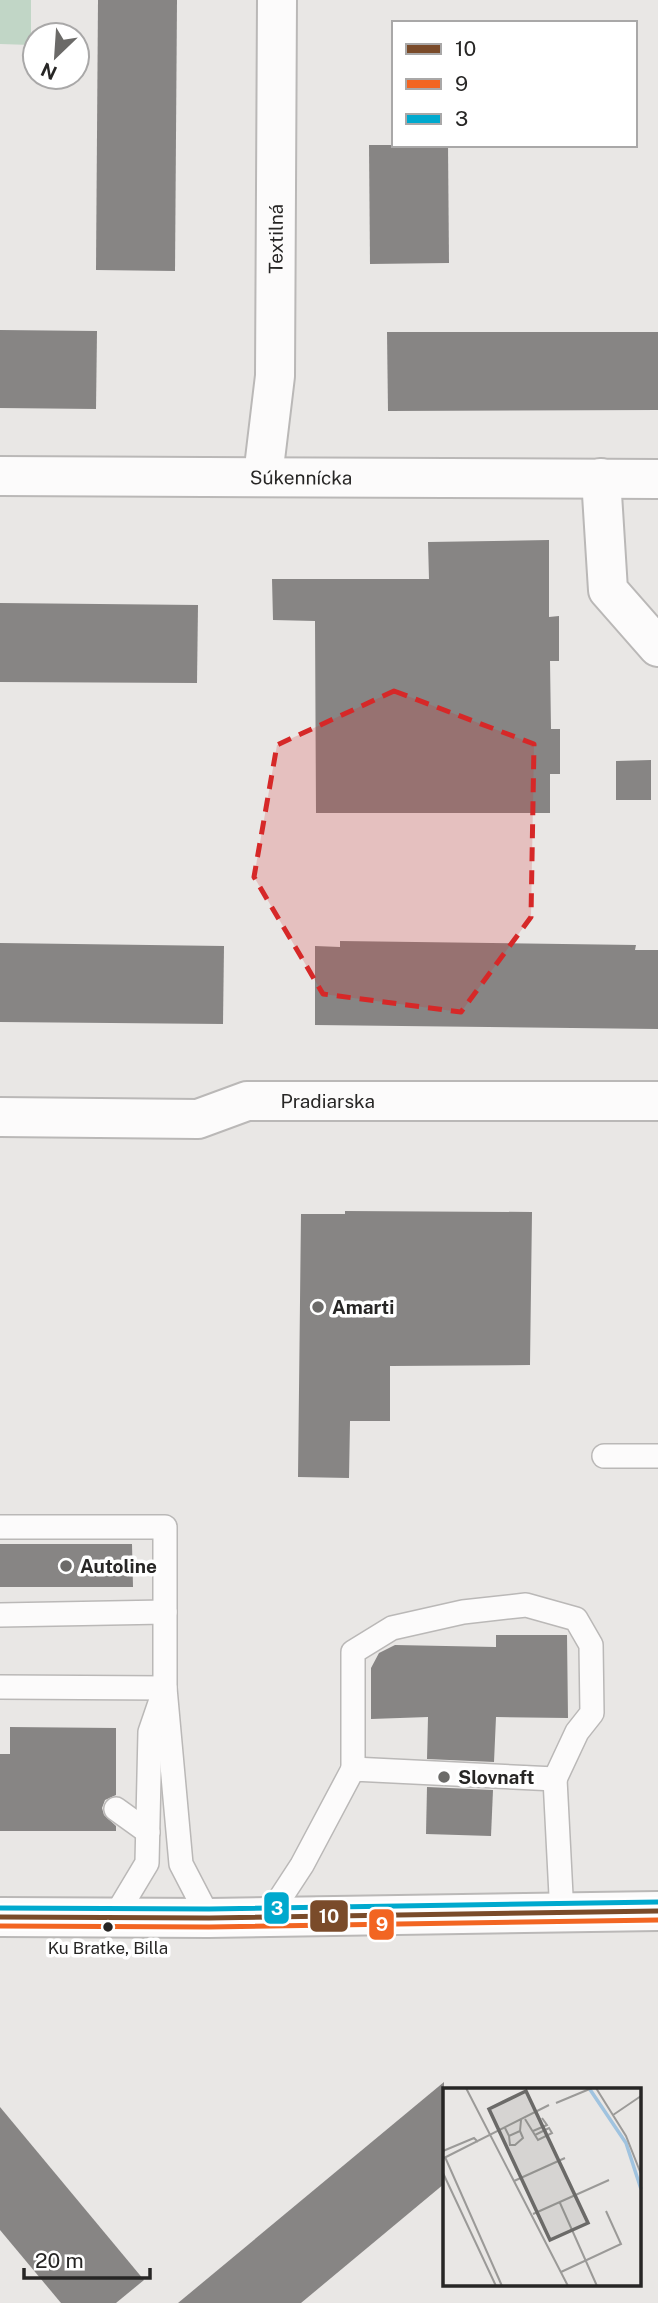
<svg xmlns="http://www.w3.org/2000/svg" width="658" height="2303" viewBox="0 0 658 2303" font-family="'Public Sans',sans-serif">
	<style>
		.pitch { fill: #c1d6c6 }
		.building { fill: #878584 }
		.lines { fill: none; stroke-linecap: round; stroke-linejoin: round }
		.lane-casing { stroke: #bab8b7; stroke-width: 26 }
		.street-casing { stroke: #bab8b7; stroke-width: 42 }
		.lane { stroke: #fcfbfb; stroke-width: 23 }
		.street { stroke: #fcfbfb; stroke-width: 38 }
		.bus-1-casing { stroke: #fff; stroke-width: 10 }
		.bus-2-casing { stroke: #fff; stroke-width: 10 }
		.bus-3-casing { stroke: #fff; stroke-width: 10 }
		.bus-1 { stroke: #7a4b2a; stroke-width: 5 }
		.bus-2 { stroke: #f26522; stroke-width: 5 }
		.bus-3 { stroke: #00a9ce; stroke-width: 5 }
		.marked { fill: #d62828; fill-opacity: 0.2; stroke: #d62828; stroke-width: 5; stroke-dasharray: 14 9; stroke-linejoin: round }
		.poi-dot { fill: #6b6a68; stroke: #fff; stroke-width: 2.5 }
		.bus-dot { fill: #272625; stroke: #fff; stroke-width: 2.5 }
		.labels { text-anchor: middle; stroke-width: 7; stroke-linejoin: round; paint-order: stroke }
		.bus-label { font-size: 17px; fill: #272625; stroke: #fff }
		.street-label { font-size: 19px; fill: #272625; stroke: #fff }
		.poi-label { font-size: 19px; font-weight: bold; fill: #272625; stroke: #fff; text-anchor: start }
		.inset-river { fill: none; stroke: #a0c3df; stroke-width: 3.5 }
		.inset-road { fill: none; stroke: #9b9a98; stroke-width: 2 }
		.view { fill: #6b6a68; fill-opacity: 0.15; stroke: #6b6a68; stroke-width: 3.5 }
		.inset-edge { fill: none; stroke: #272625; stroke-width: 3.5 }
		.line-badge { stroke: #fff; stroke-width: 2.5 }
		.badge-label { font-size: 19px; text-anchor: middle; font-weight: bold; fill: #fff }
	</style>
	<rect width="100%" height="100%" fill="#e9e7e5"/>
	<path class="pitch" d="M0 0H31V45L0 44Z"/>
	<g class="building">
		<path d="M98 0H177L175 271 96 270Z"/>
		<path d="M369 145H448L449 263 370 264Z"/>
		<path d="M0 330 97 331 96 409 0 408Z"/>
		<path d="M387 332H658V410L388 411Z"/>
		<path d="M549 540V617L559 616V661H550L551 729H560V774H550V813H316L315 621 273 620 272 579H429L428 542Z"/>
		<path d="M0 603 198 605 197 683 0 682Z"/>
		<path d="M651 760V800H616V761Z"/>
		<path d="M340 941 636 945 635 950H658V1029L315 1025V946L340 947Z"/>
		<path d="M0 943 224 946 223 1024 0 1022Z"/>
		<path d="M345 1211 532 1212 530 1365 390 1366V1421H350L349 1478 298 1477 301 1214H345Z"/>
		<path d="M0 1544H132L133 1587H0Z"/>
		<path d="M496 1635H567L568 1718 496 1717 494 1762 427 1759 428 1717 371 1719V1668L379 1653 395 1645 496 1647Z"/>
		<path d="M10 1727 116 1728V1795L105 1800 102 1808 104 1815 116 1826V1831H0V1754H10Z"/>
		<path d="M427 1787 493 1790 491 1836 426 1834Z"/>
		<path d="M444 2082V2184L301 2303H178Z"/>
		<path d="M0 2107 144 2280 116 2303H61L0 2230Z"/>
	</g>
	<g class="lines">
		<defs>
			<g id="lane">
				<path d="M604 1456H658"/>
				<path d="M0 1527H165V1688L181 1864 209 1918"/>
				<path d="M0 1615 165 1612"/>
				<path d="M0 1687 165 1688"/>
				<path d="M353 1769V1652L392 1628 463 1612 526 1605 576 1619 591 1645 592 1713 577 1732 555 1779"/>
				<path d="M116 1809 148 1832"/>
				<path d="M268 1917 302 1865 353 1769 555 1779 562 1915"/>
				<path d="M114 1918 147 1863 150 1732 162 1697"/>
			</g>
			<g id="street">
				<path id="s1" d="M0 476 658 479"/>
				<path id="s2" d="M263 476 275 376 277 0"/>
				<path d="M601 478 608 590 658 647"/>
				<path id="s3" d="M0 1117 198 1119 247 1101H658"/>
				<path d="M0 1917 209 1918 658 1911"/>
			</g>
		</defs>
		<use href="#lane" class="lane-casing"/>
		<use href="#street" class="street-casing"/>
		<use href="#lane" class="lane"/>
		<use href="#street" class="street"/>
		<defs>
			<path id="bus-1" d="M0 1917 209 1918 658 1911"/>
			<path id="bus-2" d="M0 1926 209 1927 658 1920"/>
			<path id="bus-3" d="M0 1908 209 1909 658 1902"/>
		</defs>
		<use href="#bus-1" class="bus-1-casing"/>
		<use href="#bus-2" class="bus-2-casing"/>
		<use href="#bus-3" class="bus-3-casing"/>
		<use href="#bus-1" class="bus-1"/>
		<use href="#bus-2" class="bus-2"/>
		<use href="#bus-3" class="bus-3"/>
	</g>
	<path class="marked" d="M394 691 534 744 531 917 461 1012 323 994 254 877 277 745Z"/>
	<g class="poi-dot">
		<circle cx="318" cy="1307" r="7"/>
		<circle cx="66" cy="1566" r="7"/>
		<circle cx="444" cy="1777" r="7"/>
	</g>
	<circle class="bus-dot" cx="108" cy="1927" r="6"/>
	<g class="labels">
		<g class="bus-label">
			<text x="108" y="1954">Ku Bratke, Billa</text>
		</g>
		<g class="street-label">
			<text dy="7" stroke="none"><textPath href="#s2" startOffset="238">Textilná</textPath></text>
			<text dy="7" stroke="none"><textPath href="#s1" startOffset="301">Súkennícka</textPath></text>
			<text dy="7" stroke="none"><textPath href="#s3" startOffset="331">Pradiarska</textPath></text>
		</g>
		<g class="poi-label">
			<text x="332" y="1314">Amarti</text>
			<text x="80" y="1573">Autoline</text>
			<text x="458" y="1784">Slovnaft</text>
		</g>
	</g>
	<g transform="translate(443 2088)">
		<rect width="198" height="198" fill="#e9e7e5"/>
		<path class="inset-river" d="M146 0 183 55 198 101"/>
		<path class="inset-road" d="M23 0 125 198M153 0 183 48 198 86M113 15 149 0M170 27 198 8M82 31 95 52 109 45 106 40 92 47M62 40 66 48 77 43 78 32M90 43 104 37 99 30M66 48 67 57H72L80 50 77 43M0 63 31 50 35 54M2 69 59 198M1 70 106 17M0 85 53 198M71 93 122 70M117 115 154 198M90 126 166 92M118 184 178 156 163 123"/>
		<path class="view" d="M83 3 145 135 107 152 46 21Z"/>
		<rect width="198" height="198" class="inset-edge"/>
	</g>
	<g class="line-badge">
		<rect x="263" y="1891" width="27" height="34" rx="7" fill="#00a9ce"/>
		<rect x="309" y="1899" width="40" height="34" rx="7" fill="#7a4b2a"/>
		<rect x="368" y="1908" width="27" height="33" rx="7" fill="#f26522"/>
	</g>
	<g class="badge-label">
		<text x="277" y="1915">3</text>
		<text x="329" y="1923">10</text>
		<text x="382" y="1931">9</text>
	</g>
	<rect x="392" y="21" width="245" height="126" fill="#ffffff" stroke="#a9a8a8" stroke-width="2"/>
	<rect x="406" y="44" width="35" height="10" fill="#7a4b2a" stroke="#a9a8a8" stroke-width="2"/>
	<text x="455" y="56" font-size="21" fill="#272625">10</text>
	<rect x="406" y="79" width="35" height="10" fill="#f26522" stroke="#a9a8a8" stroke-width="2"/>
	<text x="455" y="91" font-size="21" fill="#272625">9</text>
	<rect x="406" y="114" width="35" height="10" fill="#00a9ce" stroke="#a9a8a8" stroke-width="2"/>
	<text x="455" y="126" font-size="21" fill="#272625">3</text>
	<g transform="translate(56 56) rotate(205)"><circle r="33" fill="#ffffff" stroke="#a9a8a8" stroke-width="2"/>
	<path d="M0-5L12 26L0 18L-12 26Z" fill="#6b6a68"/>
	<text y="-10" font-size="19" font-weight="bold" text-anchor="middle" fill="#272625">N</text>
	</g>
	<path d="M24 2268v10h126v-10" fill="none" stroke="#272625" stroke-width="3.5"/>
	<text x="35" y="2268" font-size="21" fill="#272625" stroke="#ffffff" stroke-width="5" paint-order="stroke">20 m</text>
</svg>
